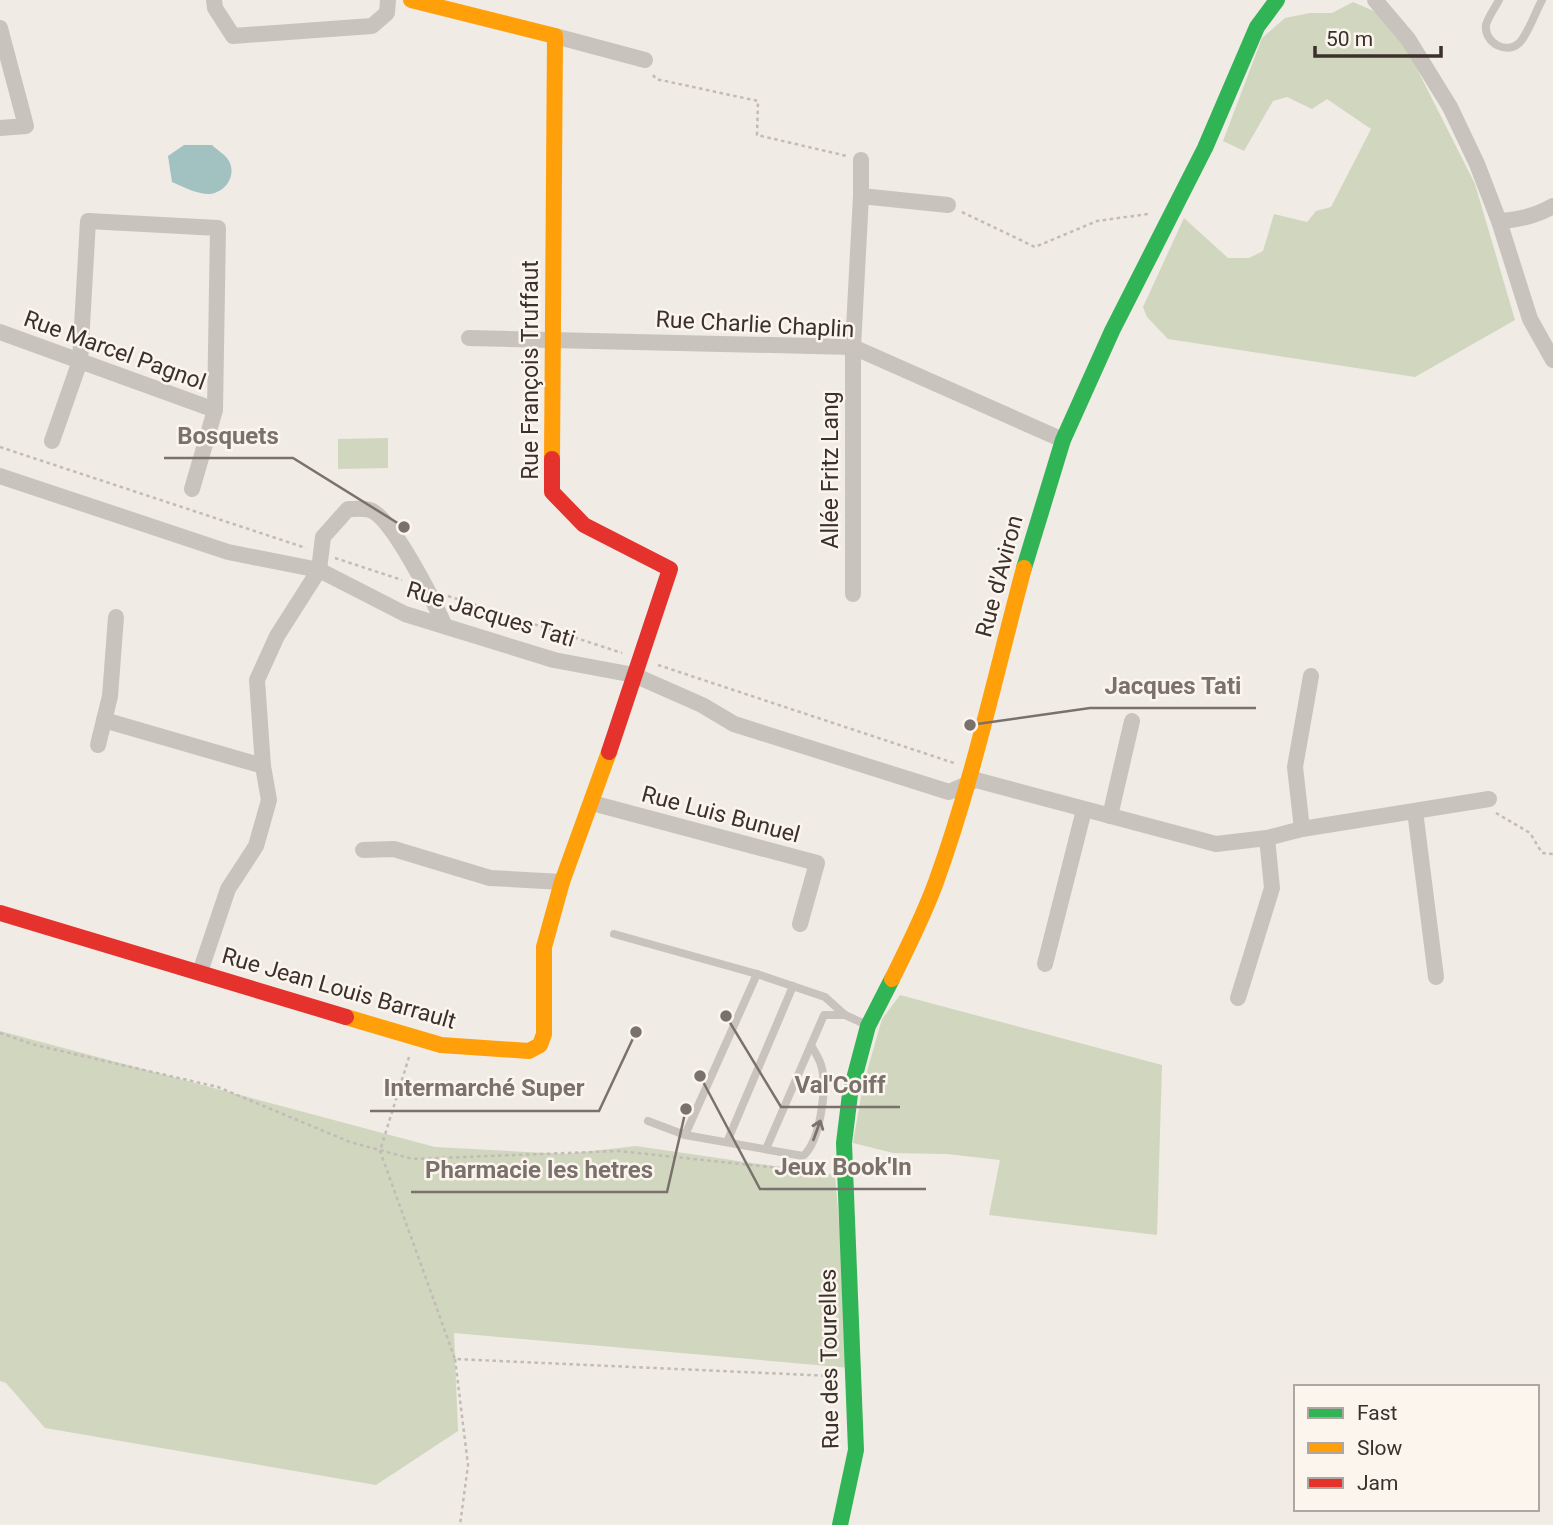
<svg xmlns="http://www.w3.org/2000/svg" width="1553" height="1525" viewBox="0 0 1553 1525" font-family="Roboto,sans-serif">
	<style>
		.green { fill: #d1d6bf }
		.water { fill: #a1c2c1 }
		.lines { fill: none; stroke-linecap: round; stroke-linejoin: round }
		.path { stroke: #c2bbb6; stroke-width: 2.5; stroke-dasharray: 3.5 3.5; stroke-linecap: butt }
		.lane { stroke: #c9c3be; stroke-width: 8 }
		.street { stroke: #c9c3be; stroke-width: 16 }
		.fast { stroke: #30b455; stroke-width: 16 }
		.slow { stroke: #ff9f0a; stroke-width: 16 }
		.jam { stroke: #e5322d; stroke-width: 16 }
		.oneway { stroke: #7b726d }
		.labels { text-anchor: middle; stroke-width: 5; stroke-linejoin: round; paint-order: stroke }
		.street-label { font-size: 23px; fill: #3b302b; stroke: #fbf5ee }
		.leader { fill: none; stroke: #7a716c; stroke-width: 2.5 }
		.callout-dot { fill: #7a716c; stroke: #fbf5ee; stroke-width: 2.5 }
		.callout-label { font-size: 24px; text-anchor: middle; font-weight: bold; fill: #7a716c; stroke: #fbf5ee; stroke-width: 5; stroke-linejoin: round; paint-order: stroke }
	</style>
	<rect width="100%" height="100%" fill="#f0ebe5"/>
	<g class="green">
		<path d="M1353 2 1376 12 1408 51 1475 184 1515 320 1415 377 1168 339 1147 317 1143 307 1184 218 1228 258H1249L1263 251 1274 214 1307 222 1316 211 1331 207 1371 129 1327 99 1312 109 1287 97 1273 101 1244 151 1223 141 1262 38 1285 18 1310 13H1332Z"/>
		<path d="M388 438V468L338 469V439Z"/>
		<path d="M900 995 1162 1065 1157 1235 989 1215 1000 1160 947 1154 893 1153 853 1143 863 1085 882 1019Z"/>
		<path d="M0 1031 435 1147 566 1154 636 1146 835 1175 851 1368 454 1333 458 1431 376 1485 45 1428 6 1383 0 1381Z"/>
	</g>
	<path class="water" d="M184 145H212C217 150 226 155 229 161 237 176 225 193 209 194 196 194 184 187 172 182L168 156Z"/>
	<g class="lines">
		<g class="path">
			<path d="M653 75 656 79 758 101 757 135 847 156"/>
			<path d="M962 212 1035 247 1097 221 1148 214"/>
			<path d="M0 447 306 548"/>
			<path d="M335 558 402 580"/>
			<path d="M448 596 622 653"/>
			<path d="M658 665 954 763"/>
			<path d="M1496 813 1530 833 1542 853 1553 854"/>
			<path d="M0 1033 35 1045 218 1087 350 1142 413 1159 618 1151 826 1173"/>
			<path d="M409 1057 380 1151 455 1359 832 1376"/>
			<path d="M455 1359 468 1465 460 1525"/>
		</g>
		<g class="lane">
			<path d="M1499 0C1495 8 1488 17 1486 25 1484 44 1509 56 1521 41 1530 29 1535 13 1542 0"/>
			<path d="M614 934 757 974 825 997 845 1015 865 1024"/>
			<path d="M648 1121 685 1135 803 1156C820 1142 828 1086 821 1065 819 1058 814 1051 811 1045"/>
			<path d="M685 1135 757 974"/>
			<path d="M727 1142 793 986"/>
			<path d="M766 1149 824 1015H845"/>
		</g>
		<g class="street">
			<path d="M214 0 215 8 233 36 372 26 387 13 388 0"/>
			<path d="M1375 0 1408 39 1450 107 1477 164 1499 221 1530 319 1553 360"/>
			<path d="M0 28 26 126 0 128"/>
			<path d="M555 36 645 60"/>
			<path d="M861 196V160"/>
			<path d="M1499 221C1519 220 1536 216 1553 206"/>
			<path d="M0 332 215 410"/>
			<path d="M469 338 853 347 1063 440"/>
			<path d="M52 441 80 361 88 221 218 228 215 410 192 489"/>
			<path d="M0 476 228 552 319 570 405 614 554 660 634 675 702 705 734 724 949 792 976 780 1216 844 1267 838 1302 829 1489 799"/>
			<path d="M853 594V347L861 196 948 205"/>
			<path d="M104 720 263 766"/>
			<path d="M98 745 110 696 116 617"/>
			<path d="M592 803 817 863 800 924"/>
			<path d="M1415 811 1436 977"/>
			<path d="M1110 816 1132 721"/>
			<path d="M1302 829 1295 767 1311 676"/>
			<path d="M363 850 394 849 490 878 562 882"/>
			<path d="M1045 964 1084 810"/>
			<path d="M200 972 228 889 256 846 269 800 263 766 257 680 277 636 319 570 323 537 348 509C355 509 364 508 370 510 392 517 434 602 444 624"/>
			<path d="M1238 998 1272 888 1267 838"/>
		</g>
		<g class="fast">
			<path d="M1024 568 1063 440 1112 331 1205 148 1257 27 1277 0"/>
			<path d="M840 1525 856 1450 844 1143 850 1094 868 1026 892 979"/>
		</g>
		<g class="slow">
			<path d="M411 0 555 36 552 459"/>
			<path d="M892 979C908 947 924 915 936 882 973 780 996 672 1024 568"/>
			<path d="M346 1017 441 1045 529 1051 540 1045 544 1034V947L562 882 609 752"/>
		</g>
		<g class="jam">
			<path d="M552 459V492L584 525 670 569 609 752"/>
			<path d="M0 913 346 1017"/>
		</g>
	</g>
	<defs><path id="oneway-shaft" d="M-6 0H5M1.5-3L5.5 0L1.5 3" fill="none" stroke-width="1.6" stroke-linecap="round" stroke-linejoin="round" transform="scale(1.75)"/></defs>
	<use class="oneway" href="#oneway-shaft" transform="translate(817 1130) rotate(-70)"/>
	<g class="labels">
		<g class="street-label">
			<text transform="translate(755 324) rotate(3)" y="8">Rue Charlie Chaplin</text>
			<text transform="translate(115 350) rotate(20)" y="8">Rue Marcel Pagnol</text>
			<text transform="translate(530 370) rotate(-90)" y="8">Rue François Truffaut</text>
			<text transform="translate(830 470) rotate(-90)" y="8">Allée Fritz Lang</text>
			<text transform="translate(999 576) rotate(-75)" y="8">Rue d'Aviron</text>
			<text transform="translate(491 614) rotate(17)" y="8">Rue Jacques Tati</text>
			<text transform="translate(721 814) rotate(15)" y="8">Rue Luis Bunuel</text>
			<text transform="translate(339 988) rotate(16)" y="8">Rue Jean Louis Barrault</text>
			<text transform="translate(829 1359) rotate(-91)" y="8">Rue des Tourelles</text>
		</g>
	</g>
	<path class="leader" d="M404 527L293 458H164M970 725L1090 708H1256M726 1016L781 1107H900M636 1032L599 1111H370M700 1076L760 1189H926M686 1109L667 1192H411"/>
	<g class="callout-dot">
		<circle cx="404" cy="527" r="7"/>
		<circle cx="970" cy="725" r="7"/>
		<circle cx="726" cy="1016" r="7"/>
		<circle cx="636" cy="1032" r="7"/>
		<circle cx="700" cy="1076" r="7"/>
		<circle cx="686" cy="1109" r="7"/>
	</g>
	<g class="callout-label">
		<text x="228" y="444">Bosquets</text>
		<text x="1173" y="694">Jacques Tati</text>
		<text x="840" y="1093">Val'Coiff</text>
		<text x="484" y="1096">Intermarché Super</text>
		<text x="843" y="1175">Jeux Book'In</text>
		<text x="539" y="1178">Pharmacie les hetres</text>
	</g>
	<rect x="1294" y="1385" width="245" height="126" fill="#fbf5ee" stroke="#aea6a0" stroke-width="2"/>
	<rect x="1308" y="1408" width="35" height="10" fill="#30b455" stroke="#aea6a0" stroke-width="2"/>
	<text x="1357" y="1420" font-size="21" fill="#3b302b">Fast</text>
	<rect x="1308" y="1443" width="35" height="10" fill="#ff9f0a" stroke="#aea6a0" stroke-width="2"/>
	<text x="1357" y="1455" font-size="21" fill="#3b302b">Slow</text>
	<rect x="1308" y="1478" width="35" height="10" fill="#e5322d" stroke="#aea6a0" stroke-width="2"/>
	<text x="1357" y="1490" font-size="21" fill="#3b302b">Jam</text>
	<path d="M1315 46v10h126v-10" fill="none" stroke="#3b302b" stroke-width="3.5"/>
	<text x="1326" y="46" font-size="21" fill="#3b302b" stroke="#fbf5ee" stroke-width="5" paint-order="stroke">50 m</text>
</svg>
